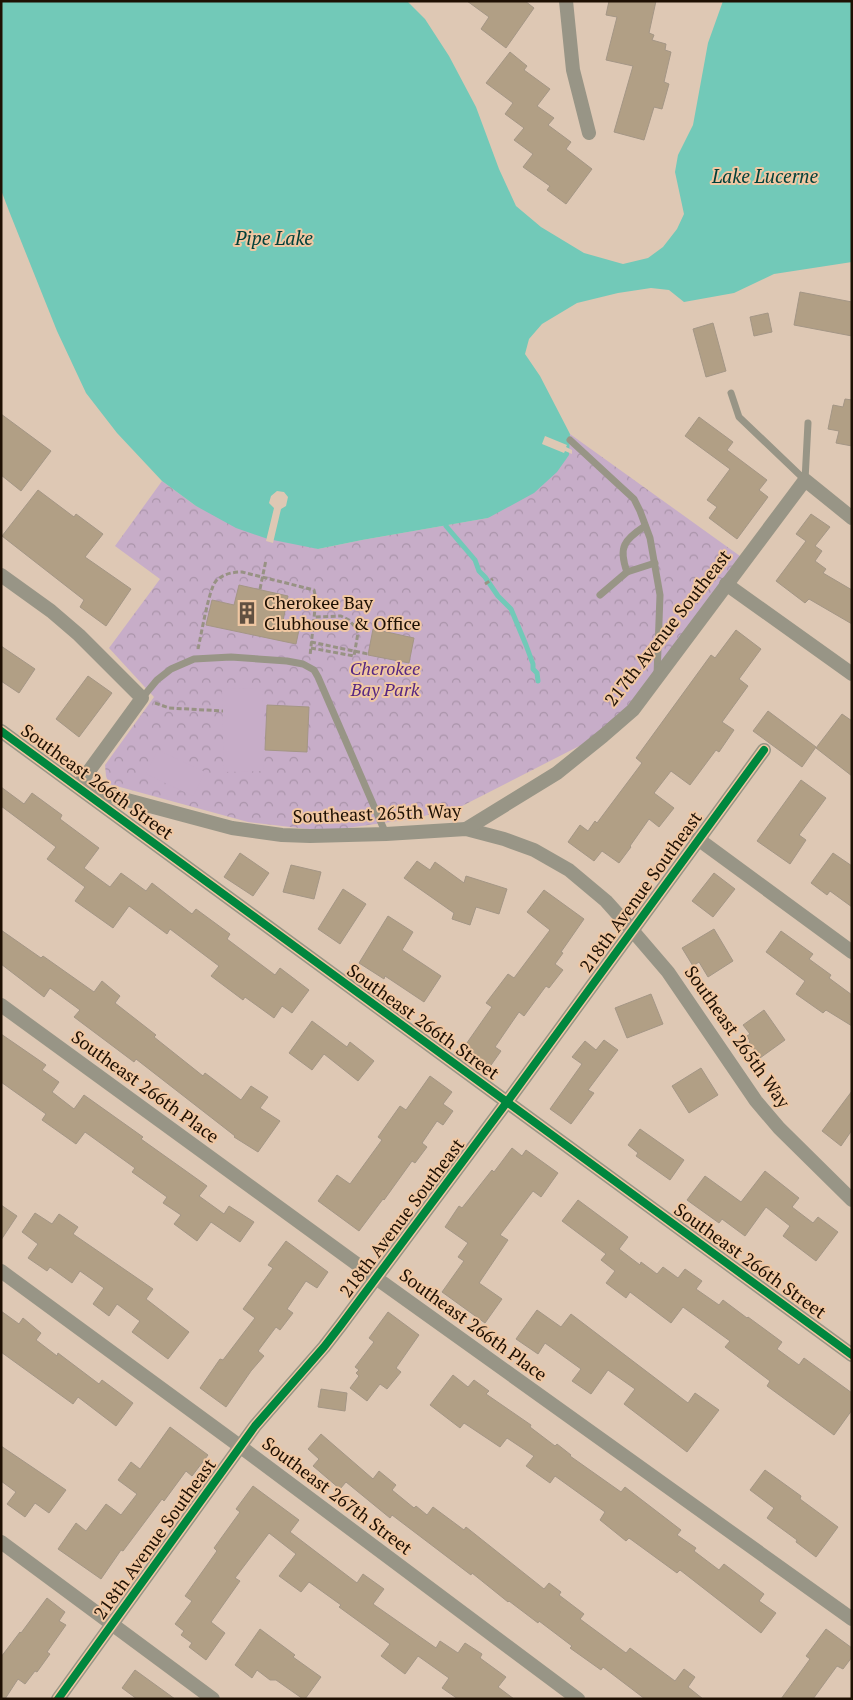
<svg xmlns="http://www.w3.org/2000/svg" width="853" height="1700" viewBox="0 0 853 1700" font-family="'PT Serif',serif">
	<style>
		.park { fill: url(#park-crowns) }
		.pitch { fill: #c7adc8 }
		.water { fill: #72c9b8 }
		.pier { fill: #dec8b4 }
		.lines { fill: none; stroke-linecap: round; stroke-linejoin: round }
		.stream { stroke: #72c9b8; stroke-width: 5 }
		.building { fill: #b19f85; stroke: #a49685 }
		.path { stroke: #989284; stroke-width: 3; stroke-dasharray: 5 2.5; stroke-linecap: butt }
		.service { stroke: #989586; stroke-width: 7 }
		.minor { stroke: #989586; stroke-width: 14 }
		.cycleway-casing { stroke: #f0c7a2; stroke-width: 11 }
		.cycleway { stroke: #00873e; stroke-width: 8 }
		.labels { text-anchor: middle; stroke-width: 4; stroke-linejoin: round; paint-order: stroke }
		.poi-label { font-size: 18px; fill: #1e1003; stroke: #f0c7a2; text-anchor: start }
		.street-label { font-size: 18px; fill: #1e1003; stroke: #f0c7a2 }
		.park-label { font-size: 18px; font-style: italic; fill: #562782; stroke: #f0c7a2 }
		.water-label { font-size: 19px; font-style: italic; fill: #01403a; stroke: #f0c7a2 }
	</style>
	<defs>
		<pattern id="park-crowns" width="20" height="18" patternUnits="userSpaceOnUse" patternTransform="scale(1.25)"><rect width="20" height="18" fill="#c7adc8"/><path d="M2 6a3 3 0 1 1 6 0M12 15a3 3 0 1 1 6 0" fill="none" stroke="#aa94aa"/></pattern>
	</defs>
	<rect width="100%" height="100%" fill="#dec8b4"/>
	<path class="park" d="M570 434 740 556 632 707 593 739 460 807 412 819 325 831 248 822 109 784 106 776 105 765 154 697 109 648 160 579 115 546 162 481 196 506 318 549 362 540 488 518 570 440Z"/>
	<g class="pitch">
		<path d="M262 688 264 771 224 772 222 689Z"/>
		<path d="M158 750 205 772 193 796 146 774Z"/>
	</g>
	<path class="water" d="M1 1H407L425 19 449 56 476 107 499 169 516 206 541 227 584 253 623 264 648 258 663 247 677 229 684 214 675 172 678 155 693 125 708 43 723 1H852V262L774 274 734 293 684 302 669 290 651 288 618 293 577 303 542 324 529 339 525 354 540 376 570 434 569 455 557 472 534 493 488 518 362 540 318 549 268 539 236 528 196 506 162 481 117 433 86 393 57 331 9 211 1 190Z"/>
	<g class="pier">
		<path d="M545 436 567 445 566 447 572 450V454L565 451 564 453 542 444Z"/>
		<path d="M277 491 284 492 288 497 286 506 281 509 273 543 266 541 274 508 269 503 271 496Z"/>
	</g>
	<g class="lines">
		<path class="stream" d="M446 526 475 560 479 571 485 577 498 596 511 609 526 645 533 664V669L537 673 538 681"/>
	</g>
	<g class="building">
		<path d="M467 1H525L534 8 506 48 481 29 489 17Z"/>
		<path d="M609 1H656L649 33 654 35 652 40 666 44 665 50 671 52 664 82 669 84 662 109 654 107 644 140 614 132 633 66 606 60 617 17 606 15Z"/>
		<path d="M510 52 527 66 524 70 550 89 537 106 554 118 548 125 571 142 566 149 592 169 566 204 547 190 550 186 523 167 533 154 514 140 524 128 505 114 513 103 486 83Z"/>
		<path d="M800 292 852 302V336L794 325Z"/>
		<path d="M768 313 772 332 754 336 750 317Z"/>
		<path d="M713 323 726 371 706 377 693 329Z"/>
		<path d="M845 399 852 400V446L836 443 839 431 828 429 833 405 843 407Z"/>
		<path d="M1 414 51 451 21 491 1 475Z"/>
		<path d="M699 417 733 442 727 450 767 480 759 490 768 497 737 539 709 518 717 507 707 500 730 469 685 436Z"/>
		<path d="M38 490 74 517 76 514 103 534 85 557 131 589 106 626 80 607 84 600 2 536Z"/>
		<path d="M811 514 830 527 815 546 822 551 815 561 826 569 823 573 852 590V624L809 599 805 603 776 581 806 541 796 534Z"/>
		<path d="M239 585 288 596 283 621 300 625 296 644 206 625 212 600 234 605Z"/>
		<path d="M373 629 414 638 409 663 368 655Z"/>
		<path d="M736 630 761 649 739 679 748 686 722 722 734 730 719 752 716 750 690 785 671 771 654 793 674 808 659 827 649 819 630 846 631 847 619 863 602 851 594 861 568 842 580 825 588 831 595 821 597 823 642 763 636 758 711 655 715 658Z"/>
		<path d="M1 646 35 669 19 693 1 681Z"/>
		<path d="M88 676 112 693 79 737 56 719Z"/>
		<path d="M267 705 309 707 307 752 265 750Z"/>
		<path d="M768 711 816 747 802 767 753 731Z"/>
		<path d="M842 714 852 721V776L816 748Z"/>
		<path d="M801 780 826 798 799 835 806 840 790 864 757 841Z"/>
		<path d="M1 787 24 804 32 793 62 815 60 819 99 848 84 868 110 887 121 873 146 891 152 883 192 914 196 909 230 934 227 939 275 975 280 968 309 990 292 1013 282 1006 274 1018 245 997 243 1000 211 976 219 966 170 929 167 934 129 906 113 928 75 901 85 887 47 859 56 847 1 806Z"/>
		<path d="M240 853 269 873 253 896 224 877Z"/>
		<path d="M833 853 852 866V907L830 891 827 895 811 883Z"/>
		<path d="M417 861 430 870 435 862 464 883 466 876 507 889 499 914 476 907 470 925 452 919 454 913 404 878Z"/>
		<path d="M291 865 321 872 314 899 283 892Z"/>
		<path d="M714 873 735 889 713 917 692 901Z"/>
		<path d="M343 889 366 904 340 944 318 929Z"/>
		<path d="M544 890 584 919 561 952 563 953 555 964 563 970 549 988 546 986 524 1016 519 1012 495 1047 501 1051 489 1068 462 1050 492 1007 486 1003 508 974 514 978 550 930 527 912Z"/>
		<path d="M388 916 413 932 402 950 441 976 424 1002 385 976 384 979 359 963Z"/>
		<path d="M714 929 733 961 708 977 699 962 693 966 682 948Z"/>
		<path d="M1 930 41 958 43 956 94 992 102 981 120 996 115 1003 156 1035 154 1037 203 1076 205 1073 241 1100 251 1086 268 1097 260 1108 280 1121 258 1152 234 1137 235 1136 136 1059 134 1062 74 1017 80 1010 50 988 44 997 1 964Z"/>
		<path d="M781 931 813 954 809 959 831 975 829 978 852 995V1026L826 1010 823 1013 796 994 805 981 766 952Z"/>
		<path d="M651 994 663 1024 627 1038 615 1008Z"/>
		<path d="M764 1010 785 1040 760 1058 749 1042 750 1041 747 1036 750 1034 743 1025Z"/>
		<path d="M312 1021 347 1047 350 1042 374 1061 358 1081 324 1054 312 1070 289 1053Z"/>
		<path d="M1 1034 46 1065 42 1070 59 1082 52 1092 74 1109 84 1095 143 1137 141 1139 207 1186 199 1196 224 1214 229 1206 254 1222 240 1242 211 1222 197 1241 174 1224 181 1215 163 1203 167 1197 132 1172 135 1168 85 1132 76 1144 42 1120 46 1114 1 1082Z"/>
		<path d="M604 1040 618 1050 588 1090 594 1093 571 1124 550 1109 582 1064 572 1057 585 1041 596 1050Z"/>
		<path d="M701 1068 718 1095 689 1113 672 1086Z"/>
		<path d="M430 1076 452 1092 443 1104 453 1111 443 1125 437 1121 422 1143 427 1147 415 1163 412 1161 384 1200 383 1199 359 1231 318 1201 337 1175 350 1184 382 1140 378 1137 400 1106 406 1110Z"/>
		<path d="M852 1091V1130L841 1146 822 1131Z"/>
		<path d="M640 1129 684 1160 670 1180 636 1156 638 1153 628 1145Z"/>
		<path d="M512 1148 522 1156 526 1150 558 1173 541 1197 533 1191 500 1235 508 1240 479 1283 502 1299 485 1323 442 1292 464 1261 458 1257 468 1243 445 1227 459 1206 462 1208 492 1170 494 1172Z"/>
		<path d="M765 1171 799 1198 792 1207 813 1223 818 1217 838 1232 816 1261 783 1236 790 1226 766 1207 745 1236 722 1219 719 1223 687 1200 705 1176 741 1202Z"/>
		<path d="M578 1200 628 1237 619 1249 640 1265 641 1262 657 1274 663 1267 678 1278 685 1269 702 1281 696 1289 719 1305 723 1300 747 1318 748 1317 782 1342 777 1349 799 1365 804 1358 852 1393V1410L834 1435 767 1386 770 1381 725 1347 730 1341 683 1307 671 1323 630 1292 626 1298 606 1283 615 1271 601 1260 606 1254 562 1221Z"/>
		<path d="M1 1205 17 1216 1 1240Z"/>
		<path d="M35 1213 52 1224 59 1214 78 1227 73 1234 153 1289 146 1299 189 1332 168 1359 132 1332 140 1321 117 1304 109 1316 93 1304 104 1288 80 1271 72 1283 50 1267 47 1271 28 1258 38 1244 22 1232Z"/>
		<path d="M286 1241 328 1272 317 1288 306 1281 287 1309 293 1313 280 1330 276 1327 258 1351 264 1356 251 1371 226 1407 200 1388 220 1359 223 1360 255 1318 243 1309 273 1268 268 1265Z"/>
		<path d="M537 1310 561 1327 571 1314 688 1403 695 1393 719 1410 687 1452 624 1404 635 1389 608 1370 591 1394 572 1381 581 1369 545 1343 538 1354 516 1339Z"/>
		<path d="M1 1311 19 1324 23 1318 41 1333 36 1340 57 1356 58 1353 99 1384 102 1380 133 1403 116 1426 78 1397 73 1404 1 1352Z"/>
		<path d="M388 1312 419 1335 396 1368 401 1372 387 1389 380 1384 367 1401 350 1388 359 1376 356 1373 359 1370 355 1367 374 1342 369 1338Z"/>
		<path d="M453 1375 468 1387 474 1380 489 1391 486 1394 531 1425 530 1427 555 1446 557 1444 571 1455 570 1456 621 1492 625 1487 681 1530 677 1535 696 1548 694 1551 719 1570 724 1564 764 1594 759 1601 776 1613 761 1633 680 1570 677 1573 629 1538 626 1541 600 1520 605 1512 555 1476 550 1483 526 1466 534 1456 507 1438 500 1447 464 1423 460 1428 430 1405Z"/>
		<path d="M321 1389 347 1393 345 1411 318 1407Z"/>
		<path d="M170 1427 208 1455 192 1476 186 1471 164 1501 162 1499 123 1551 121 1550 101 1579 58 1549 76 1523 86 1531 106 1504 121 1515 137 1494 118 1480 131 1462 140 1469Z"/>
		<path d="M321 1434 373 1479 379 1471 396 1485 392 1490 414 1508 416 1506 427 1515 433 1507 464 1530 466 1527 544 1589 549 1583 561 1592 559 1595 584 1614 580 1619 626 1653 630 1648 675 1681 684 1669 695 1677 688 1687 703 1699H645L603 1667 601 1670 570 1648 572 1646 539 1621 538 1623 509 1601 508 1602 472 1573 471 1575 392 1515 390 1518 346 1482 340 1489 313 1466 319 1459 308 1449Z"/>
		<path d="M1 1446 66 1490 49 1513 35 1503 25 1517 7 1504 16 1492 1 1481Z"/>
		<path d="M765 1470 801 1496 800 1499 838 1527 816 1557 796 1542 797 1540 767 1518 774 1508 750 1490Z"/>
		<path d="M253 1486 299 1520 290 1532 357 1583 363 1574 384 1589 373 1604 436 1648 440 1641 458 1653 465 1643 482 1654 480 1658 506 1677 498 1687 514 1699H458L442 1688 449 1678 418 1656 405 1674 381 1656 390 1644 339 1607 341 1605 309 1582 301 1592 279 1576 296 1554 269 1533 235 1578 240 1581 211 1622 225 1633 206 1660 189 1647 192 1643 181 1635 184 1631 175 1624 192 1601 185 1596 217 1551 214 1548 240 1512 236 1509Z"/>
		<path d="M47 1598 65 1612 59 1621 66 1625 47 1652 50 1654 37 1672 35 1671 25 1684 18 1679 5 1699H1V1657L20 1632 21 1633Z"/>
		<path d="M260 1629 295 1655 293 1657 321 1677 305 1699H303L276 1680H270L257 1670 252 1678 235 1665Z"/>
		<path d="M826 1629 852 1648V1657L843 1669 837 1666 813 1699H781L810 1659 806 1656Z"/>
		<path d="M135 1670 175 1699H137L122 1688Z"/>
	</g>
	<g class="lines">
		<g class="path">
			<path d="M485 584 493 579"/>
			<path d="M260 589 266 560"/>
			<path d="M311 642 368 654"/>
			<path d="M311 648 354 656 358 633 357 629 349 620 341 616 314 617"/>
			<path d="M198 649C201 636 209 588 216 581 223 574 232 572 242 572L314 590 316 599 310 656"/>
			<path d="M155 703 169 708 223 711"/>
		</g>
		<g class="service">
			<path d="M731 393 739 417 805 480 808 423"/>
			<path d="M570 440 634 499 640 511 650 538 660 595 657 675"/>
			<path d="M627 572C618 547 624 540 645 526"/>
			<path d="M600 595 627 572 655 563"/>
			<path d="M142 698 157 680 171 669 194 659 231 657 287 661 303 664 314 670 318 677 386 834"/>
		</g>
		<g class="minor">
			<path d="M566 1 573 70 589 133"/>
			<path d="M1 575 51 611 79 635 142 698 78 786"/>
			<path d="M726 584 852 674"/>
			<path d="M1 731 852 1355"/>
			<path d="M86 789 232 828 282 835 310 836 386 834 466 829 504 839 534 850 569 870 606 901 632 930 668 972 756 1101 779 1128 852 1200"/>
			<path d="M466 829 557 773 603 736 633 710 805 480 852 518"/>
			<path d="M698 839 852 952"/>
			<path d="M1 1005 376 1278 852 1619"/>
			<path d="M1 1271 241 1447 578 1699"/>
			<path d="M1 1542 213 1699"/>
			<path d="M58 1699 255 1426 324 1347 341 1325 507 1102 764 750"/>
		</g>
		<defs>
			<g id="cycleway">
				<path d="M1 731 852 1355"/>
				<path d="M58 1699 255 1426 324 1347 341 1325 507 1102 764 750"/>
			</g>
		</defs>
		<use href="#cycleway" class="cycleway-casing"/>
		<use href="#cycleway" class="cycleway"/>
	</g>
	<defs>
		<symbol id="building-bare" viewBox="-9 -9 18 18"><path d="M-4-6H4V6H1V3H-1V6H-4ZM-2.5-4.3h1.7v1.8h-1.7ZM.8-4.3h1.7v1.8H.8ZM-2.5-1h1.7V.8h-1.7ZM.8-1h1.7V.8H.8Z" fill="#615041" stroke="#f0c7a2" stroke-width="2.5" paint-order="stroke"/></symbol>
	</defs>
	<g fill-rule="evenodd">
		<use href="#building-bare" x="231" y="597" width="32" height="32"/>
	</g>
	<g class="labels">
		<g class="poi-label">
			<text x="264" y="609">Cherokee Bay<tspan x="264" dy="21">Clubhouse &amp; Office</tspan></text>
		</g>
		<g class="street-label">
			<text transform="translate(668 628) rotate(-52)" y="6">217th Avenue Southeast</text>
			<text transform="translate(97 782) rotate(36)" y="6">Southeast 266th Street</text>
			<text transform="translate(377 814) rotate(-2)" y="6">Southeast 265th Way</text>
			<text transform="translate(641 892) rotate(-54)" y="6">218th Avenue Southeast</text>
			<text transform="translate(423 1022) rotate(36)" y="6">Southeast 266th Street</text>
			<text transform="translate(737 1037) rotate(55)" y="6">Southeast 265th Way</text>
			<text transform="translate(145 1087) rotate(36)" y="6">Southeast 266th Place</text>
			<text transform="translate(402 1218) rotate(-53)" y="6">218th Avenue Southeast</text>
			<text transform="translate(750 1261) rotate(36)" y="6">Southeast 266th Street</text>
			<text transform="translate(473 1325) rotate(36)" y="6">Southeast 266th Place</text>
			<text transform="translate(337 1496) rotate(37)" y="6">Southeast 267th Street</text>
			<text transform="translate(155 1539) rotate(-54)" y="6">218th Avenue Southeast</text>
		</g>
		<g class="park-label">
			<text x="385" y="675">Cherokee<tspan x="385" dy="21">Bay Park</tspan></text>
		</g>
		<g class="water-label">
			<text x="765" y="183">Lake Lucerne</text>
			<text x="274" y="245">Pipe Lake</text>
		</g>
	</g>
	<rect width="853" height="1700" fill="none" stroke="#1e1003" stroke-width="5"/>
</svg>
